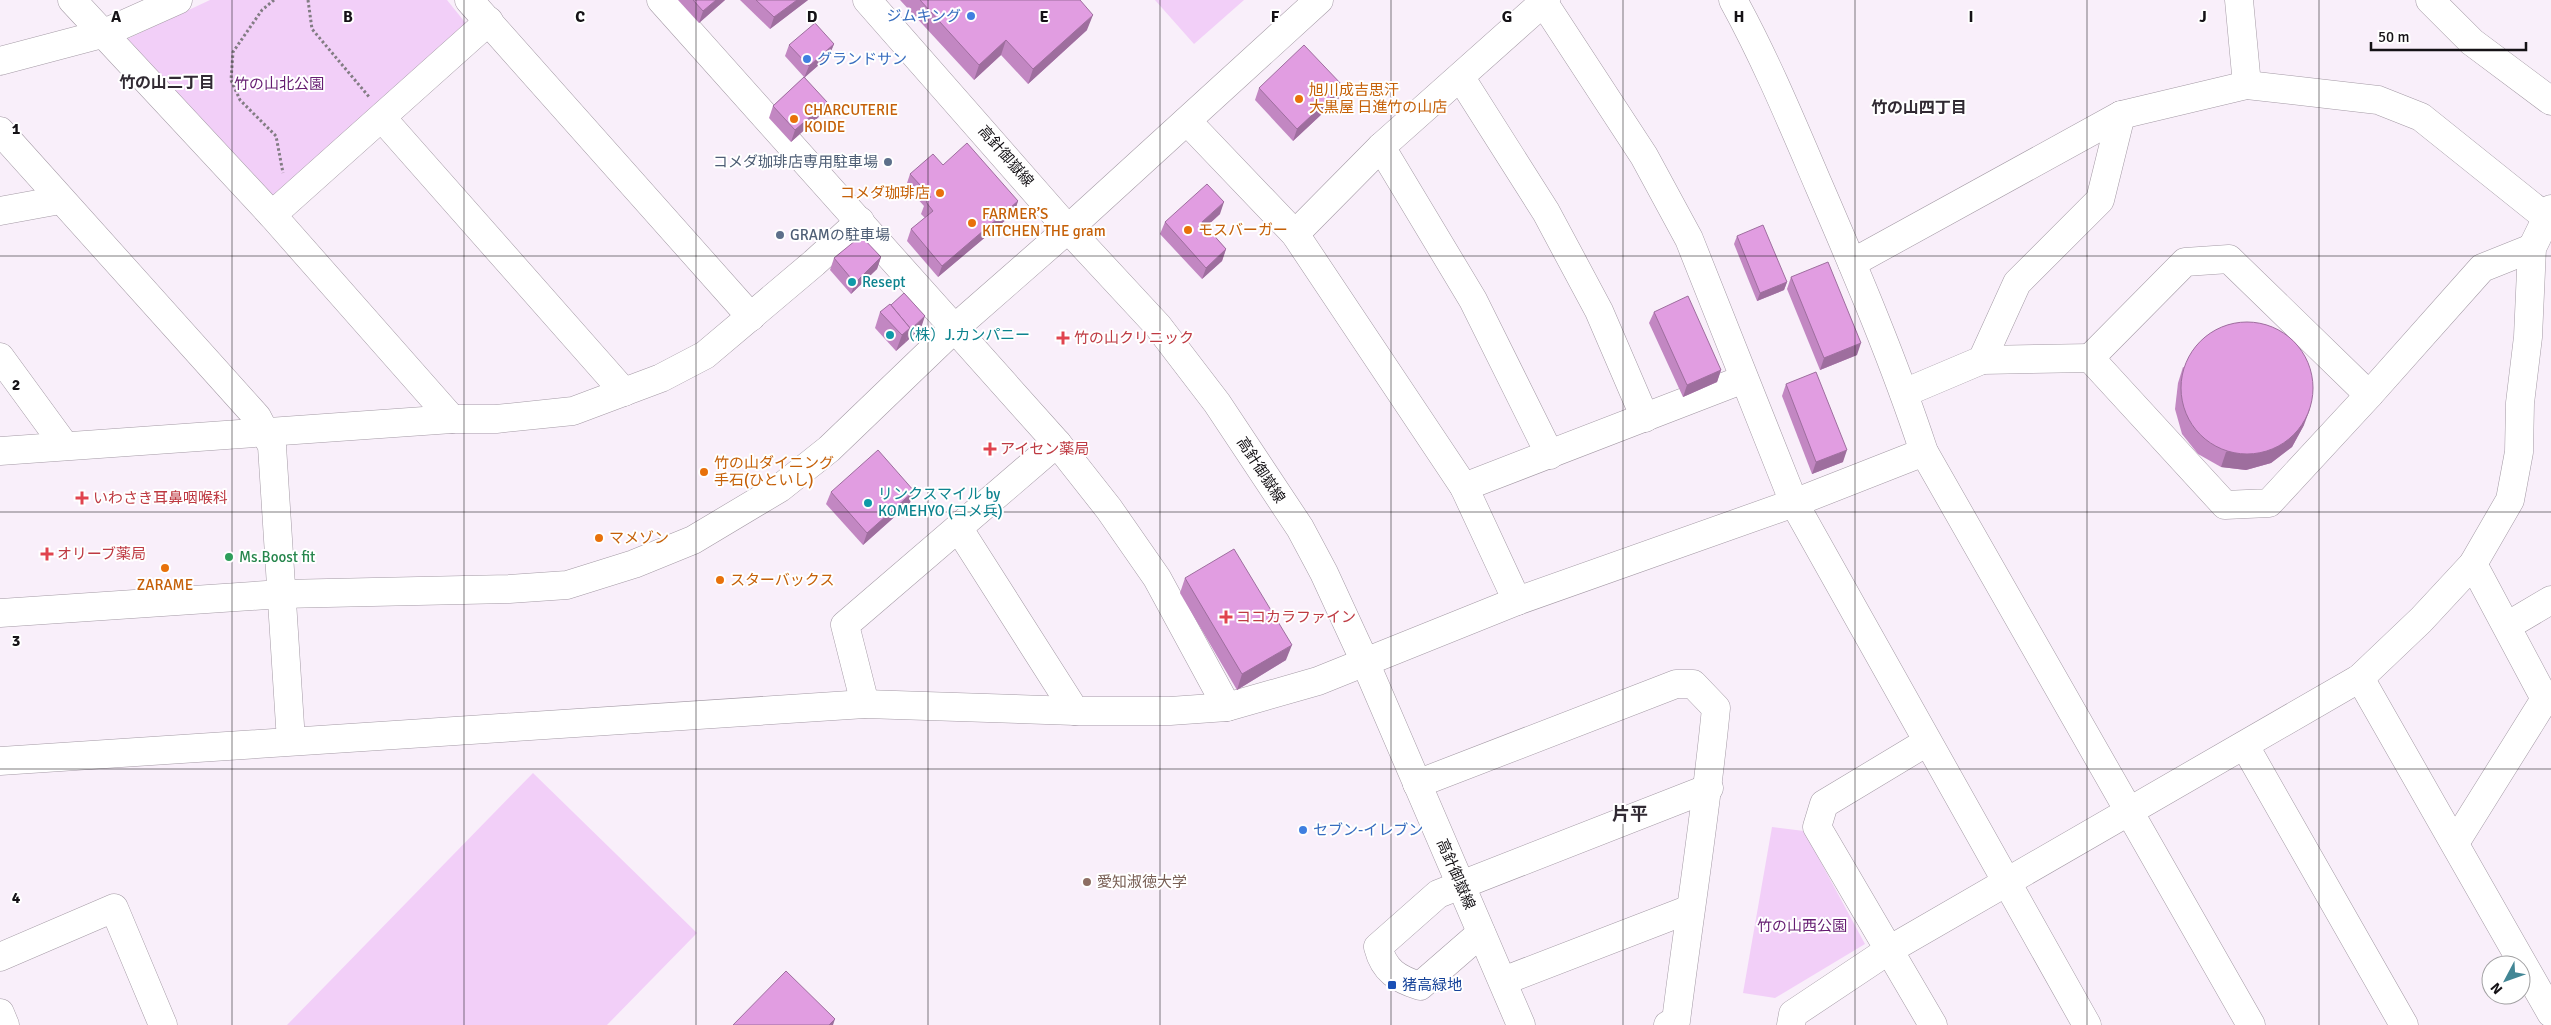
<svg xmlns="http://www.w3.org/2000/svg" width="2551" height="1025" viewBox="0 0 2551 1025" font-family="Signika,'Noto Sans JP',sans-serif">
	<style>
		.green { fill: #f2cff8 }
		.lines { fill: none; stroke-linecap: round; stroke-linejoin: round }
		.minor-casing { stroke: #a49aa5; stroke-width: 29 }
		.path { stroke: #827c83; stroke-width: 3; stroke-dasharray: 2.5 2.5; stroke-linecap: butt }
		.minor { stroke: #fff; stroke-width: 28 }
		.wall { fill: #c287c2 }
		.shaded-wall { fill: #9e6e9e }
		.building { fill: #e19de1; stroke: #9e6e9e }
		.grid { fill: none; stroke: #151216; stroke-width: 1; stroke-opacity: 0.55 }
		.shop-dot { fill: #3f7fe0; stroke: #fff; stroke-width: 2 }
		.food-dot { fill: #e8710a; stroke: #fff; stroke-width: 2 }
		.service-dot { fill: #5c6f8a; stroke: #fff; stroke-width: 2 }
		.culture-dot { fill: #0f9aa8; stroke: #fff; stroke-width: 2 }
		.health-dot { fill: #e0444e; stroke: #fff; stroke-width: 2 }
		.leisure-dot { fill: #2e9e5b; stroke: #fff; stroke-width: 2 }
		.education-dot { fill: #8d6e63; stroke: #fff; stroke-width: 2 }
		.transit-dot { fill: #1a4fb4; stroke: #fff; stroke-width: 2 }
		.labels { text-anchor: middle; stroke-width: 4; stroke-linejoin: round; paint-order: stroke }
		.shop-label { font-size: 15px; fill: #366cbe; stroke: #fff; text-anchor: start }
		.park-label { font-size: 15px; fill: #651c71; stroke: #fff }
		.food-label { font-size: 15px; fill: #c56008; stroke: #fff; text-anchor: start }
		.street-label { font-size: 15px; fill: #151216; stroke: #fff }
		.service-label { font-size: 15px; fill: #4e5e75; stroke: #fff; text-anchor: end }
		.culture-label { font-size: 15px; fill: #0d838f; stroke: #fff; text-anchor: start }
		.health-label { font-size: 15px; fill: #be3a42; stroke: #fff; text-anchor: start }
		.leisure-label { font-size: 15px; fill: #27864d; stroke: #fff; text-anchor: start }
		.education-label { font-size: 15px; fill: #785e54; stroke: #fff; text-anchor: start }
		.transit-label { font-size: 15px; fill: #164399; stroke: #fff; text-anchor: start }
		.neighbourhood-label { font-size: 16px; font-weight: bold; fill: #312a33; stroke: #fff }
		.quarter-label { font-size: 18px; font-weight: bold; fill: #312a33; stroke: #fff }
		.grid-label { font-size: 16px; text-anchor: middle; font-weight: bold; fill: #151216; stroke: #fff; stroke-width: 4; stroke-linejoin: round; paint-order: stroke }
	</style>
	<rect width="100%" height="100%" fill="#f9effa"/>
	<g class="green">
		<path d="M210 0H447L468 26 273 203 125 40Z"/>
		<path d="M1155 0H1244L1194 44Z"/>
		<path d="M533 773 697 933 607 1025H287Z"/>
		<path d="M1772 827 1804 831 1865 944 1775 998 1743 993Z"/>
	</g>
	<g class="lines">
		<defs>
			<g id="minor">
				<path d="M72 0 272 215 452 419"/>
				<path d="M469 0 751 317"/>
				<path d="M661 0 1057 443 1109 509 1157 578 1227 707"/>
				<path d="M867 0 1068 229 1158 326 1217 403 1300 528 1324 573 1365 662 1521 1025"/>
				<path d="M1733 0C1766 60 1792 123 1819 186 1857 274 1894 361 1924 452L2251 1025"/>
				<path d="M2239 0 2247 85"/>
				<path d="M2430 0 2472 42 2551 101"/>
				<path d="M1544 3 1644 156 1689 239 1794 503 2087 1025"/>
				<path d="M0 61 102 34 178 0"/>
				<path d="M1461 78 1546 212 1599 311 1645 418"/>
				<path d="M382 118 624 392"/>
				<path d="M1187 121 1295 234 1464 487 1517 601"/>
				<path d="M0 131 257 417 272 446 291 741"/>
				<path d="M1381 147 1473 300 1550 455"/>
				<path d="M0 211 60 200"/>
				<path d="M272 215 489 21"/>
				<path d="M1295 234 1381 147 1546 0"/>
				<path d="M1852 263 2121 115 2247 85 2378 100 2421 117 2547 218"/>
				<path d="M0 357 65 446"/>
				<path d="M2090 358 2185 262 2229 259 2369 395"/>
				<path d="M1982 360 2090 358 2225 505 2269 503 2369 395 2482 268 2532 248"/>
				<path d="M1904 393 1982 360 2017 283 2100 200 2121 115"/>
				<path d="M0 451 452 419H496L573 411 661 378 705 355 814 263 860 221"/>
				<path d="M1464 487 1744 379"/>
				<path d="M959 529 1075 711"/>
				<path d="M0 613 282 594 509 589 567 585 634 564 693 540 780 488 829 449 955 328 1068 229 1319 0"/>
				<path d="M2507 626 2551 600"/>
				<path d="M2360 678 2551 1013"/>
				<path d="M865 704 845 625 1057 443"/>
				<path d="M1927 742 1824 804 1817 827 1933 1025"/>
				<path d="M2245 746 2404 1025"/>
				<path d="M0 761 865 704 1075 711H1170L1227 707 1318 681 1517 601 1794 503 1924 452"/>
				<path d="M1417 784 1676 684H1693L1716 708C1706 813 1689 917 1676 1021L1668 1025"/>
				<path d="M2455 843 2545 699 2473 564"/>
				<path d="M1481 933 1420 986C1398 979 1384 971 1378 947L1438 894 1709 788"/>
				<path d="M0 957 114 908 163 1025"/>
				<path d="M1503 981 1690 909"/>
				<path d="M0 1013 5 1025"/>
				<path d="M1791 1025 1793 1014 1889 950 2360 678 2421 620 2473 564 2510 500 2519 452 2520 403 2528 337 2532 248 2551 209"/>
			</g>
		</defs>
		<use href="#minor" class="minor-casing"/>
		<g class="path">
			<path d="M274 0 262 10 233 52 231 80 240 100 276 136 283 173"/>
			<path d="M308 0 312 29 370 98"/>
		</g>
		<use href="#minor" class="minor"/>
	</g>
	<g class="wall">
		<path d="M678 0H725L699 23Z"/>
		<path d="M740 0H808L770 29Z"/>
		<path d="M900 0H1080L1087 30 1028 84 1001 55 974 80Z"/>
		<path d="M834 44 829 56 805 77 822 114 791 142 769 118 773 106 804 77 785 56 789 45Z"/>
		<path d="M1259 88 1339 98 1293 141 1255 100Z"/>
		<path d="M943 165 1018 201 1014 213 938 277 907 241 911 229 925 218 921 214 924 206 906 186 910 174Z"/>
		<path d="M1220 214 1206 227 1226 249 1222 261 1202 279 1160 234 1165 222Z"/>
		<path d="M1737 236 1787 282 1784 290 1757 301 1734 244Z"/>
		<path d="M881 257 877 269 851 294 830 270 834 258Z"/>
		<path d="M1791 277 1857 355 1820 370 1787 289Z"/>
		<path d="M891 305 921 328 896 351 875 328 880 312Z"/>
		<path d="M1654 312 1721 370 1717 382 1683 397 1649 323Z"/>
		<path d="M2183 367 2304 425 2292 447 2271 463 2246 470 2221 467 2198 454 2182 434 2175 409 2178 383Z"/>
		<path d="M1786 384 1843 462 1812 474 1782 396Z"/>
		<path d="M831 492 910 503 863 545 826 504Z"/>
		<path d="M1185 578 1286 660 1237 690 1180 593Z"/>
	</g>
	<g class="shaded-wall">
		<path d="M716 0H725L699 23 703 11Z"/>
		<path d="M797 0H808L770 29 774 17Z"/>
		<path d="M1093 15 1087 30 1028 84 1033 69Z"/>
		<path d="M1006 40 1001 55 974 80 979 65Z"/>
		<path d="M834 44 829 56 804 78 809 66Z"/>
		<path d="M1343 86 1339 98 1293 141 1297 129Z"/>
		<path d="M827 102 822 114 791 142 795 130Z"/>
		<path d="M1018 201 1014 213 938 277 942 266Z"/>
		<path d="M1224 202 1220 214 1198 234 1202 222Z"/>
		<path d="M1226 249 1222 261 1202 279 1206 268Z"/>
		<path d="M881 257 877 269 851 294 855 283Z"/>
		<path d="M1787 282 1784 290 1757 301 1760 293Z"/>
		<path d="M925 316 921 328 905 343 909 331Z"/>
		<path d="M910 328 905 343 896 351 902 335Z"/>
		<path d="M1861 343 1857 355 1820 370 1824 358Z"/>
		<path d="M1721 370 1717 382 1683 397 1687 385Z"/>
		<path d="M2310 409 2304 425 2292 447 2271 463 2246 470 2221 467 2226 452Z"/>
		<path d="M1847 450 1843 462 1812 474 1816 462Z"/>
		<path d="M914 491 910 503 863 545 867 533Z"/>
		<path d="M1292 645 1286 660 1237 690 1242 674Z"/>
		<path d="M835 1019 833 1025H829Z"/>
	</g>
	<g class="building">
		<path d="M693 0H716L703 11Z"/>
		<path d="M756 0H797L774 17Z"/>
		<path d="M920 0H1080L1093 15 1033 69 1006 40 979 65Z"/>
		<path d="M815 23 834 44 809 66 789 45Z"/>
		<path d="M1304 45 1343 86 1297 129 1259 88Z"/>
		<path d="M804 77 827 102 795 130 773 106Z"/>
		<path d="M967 143 1018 201 942 266 911 229 933 211 926 202 931 197 910 174 933 154 943 165Z"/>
		<path d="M1207 184 1224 202 1202 222 1226 249 1206 268 1165 222Z"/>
		<path d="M1763 225 1787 282 1760 293 1737 236Z"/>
		<path d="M861 236 881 257 855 283 834 258Z"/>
		<path d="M1828 262 1861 343 1824 358 1791 277Z"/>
		<path d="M904 293 925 316 909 331 910 328 891 305Z"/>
		<path d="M1688 296 1721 370 1687 385 1654 312Z"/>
		<path d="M890 304 910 328 902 335 880 312Z"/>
		<circle cx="2247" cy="388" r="66"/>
		<path d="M1816 372 1847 450 1816 462 1786 384Z"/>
		<path d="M878 450 914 491 867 533 831 492Z"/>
		<path d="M1234 549 1292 645 1242 674 1185 578Z"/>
		<path d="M786 971 835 1019 829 1025H733Z"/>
	</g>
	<path class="grid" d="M232 0V1025M464 0V1025M696 0V1025M928 0V1025M1160 0V1025M1391 0V1025M1623 0V1025M1855 0V1025M2087 0V1025M2319 0V1025M0 256H2551M0 512H2551M0 769H2551"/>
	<g class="shop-dot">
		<circle cx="971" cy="16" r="5"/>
		<circle cx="807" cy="59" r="5"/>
		<circle cx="1303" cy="830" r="5"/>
	</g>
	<g class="food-dot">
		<circle cx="1299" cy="99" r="5"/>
		<circle cx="794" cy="119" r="5"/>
		<circle cx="940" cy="193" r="5"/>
		<circle cx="972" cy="223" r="5"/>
		<circle cx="1188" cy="230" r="5"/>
		<circle cx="704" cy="472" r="5"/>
		<circle cx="599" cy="538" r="5"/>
		<circle cx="165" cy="568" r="5"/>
		<circle cx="720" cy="580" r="5"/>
	</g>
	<g class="service-dot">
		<circle cx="888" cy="162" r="5"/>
		<circle cx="780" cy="235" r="5"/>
	</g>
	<g class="culture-dot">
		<circle cx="852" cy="282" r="5"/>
		<circle cx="890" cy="335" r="5"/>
		<circle cx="868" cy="503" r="5"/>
	</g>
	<g class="health-dot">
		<path d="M1060.5 330.5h5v5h5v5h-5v5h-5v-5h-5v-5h5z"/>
		<path d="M987.5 441.5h5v5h5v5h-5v5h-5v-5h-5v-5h5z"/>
		<path d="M79.5 490.5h5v5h5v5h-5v5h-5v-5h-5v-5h5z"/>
		<path d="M44.5 546.5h5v5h5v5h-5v5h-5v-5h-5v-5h5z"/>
		<path d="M1223.5 609.5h5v5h5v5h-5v5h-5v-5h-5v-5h5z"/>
	</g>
	<circle class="leisure-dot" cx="229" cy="557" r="5"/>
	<circle class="education-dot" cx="1087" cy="882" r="5"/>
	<rect class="transit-dot" x="1387" y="980" width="10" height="10" rx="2.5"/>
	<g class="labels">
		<g class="shop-label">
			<text x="961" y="21" text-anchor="end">ジムキング</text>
			<text x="817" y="64">グランドサン</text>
			<text x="1313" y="835">セブン-イレブン</text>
		</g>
		<g class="park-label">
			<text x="279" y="89">竹の山北公園</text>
			<text x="1802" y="931">竹の山西公園</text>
		</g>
		<g class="food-label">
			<text x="1309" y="95">旭川成吉思汗<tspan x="1309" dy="17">大黒屋 日進竹の山店</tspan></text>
			<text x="804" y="115">CHARCUTERIE<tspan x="804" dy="17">KOIDE</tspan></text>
			<text x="930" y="198" text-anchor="end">コメダ珈琲店</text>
			<text x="982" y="219">FARMER’S<tspan x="982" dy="17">KITCHEN THE gram</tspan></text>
			<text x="1198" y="235">モスバーガー</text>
			<text x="714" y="468">竹の山ダイニング<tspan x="714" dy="17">手石(ひといし)</tspan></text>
			<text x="609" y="543">マメゾン</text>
			<text x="730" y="585">スターバックス</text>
			<text x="165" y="590" text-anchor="middle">ZARAME</text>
		</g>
		<g class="street-label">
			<text transform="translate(1006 156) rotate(49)" y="5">高針御嶽線</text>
			<text transform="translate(1261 470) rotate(57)" y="5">高針御嶽線</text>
			<text transform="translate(1456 874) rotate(67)" y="5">高針御嶽線</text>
		</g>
		<g class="service-label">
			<text x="878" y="167">コメダ珈琲店専用駐車場</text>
			<text x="790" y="240" text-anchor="start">GRAMの駐車場</text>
		</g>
		<g class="culture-label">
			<text x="862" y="287">Resept</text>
			<text x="900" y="340">（株）J.カンパニー</text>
			<text x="878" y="499">リンクスマイル by<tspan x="878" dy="17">KOMEHYO (コメ兵)</tspan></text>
		</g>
		<g class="health-label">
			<text x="1074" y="343">竹の山クリニック</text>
			<text x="1000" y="454">アイセン薬局</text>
			<text x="93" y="503">いわさき耳鼻咽喉科</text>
			<text x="57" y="559">オリーブ薬局</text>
			<text x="1236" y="622">ココカラファイン</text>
		</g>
		<g class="leisure-label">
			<text x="239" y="562">Ms.Boost fit</text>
		</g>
		<g class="education-label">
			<text x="1097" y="887">愛知淑徳大学</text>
		</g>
		<g class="transit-label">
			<text x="1402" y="990">猪高緑地</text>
		</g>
		<g class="neighbourhood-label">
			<text x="167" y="88">竹の山二丁目</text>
			<text x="1919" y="113">竹の山四丁目</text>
		</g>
		<g class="quarter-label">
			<text x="1630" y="820">片平</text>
		</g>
	</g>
	<g class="grid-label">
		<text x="116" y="22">A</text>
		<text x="348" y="22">B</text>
		<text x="580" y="22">C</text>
		<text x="812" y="22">D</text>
		<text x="1044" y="22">E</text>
		<text x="1275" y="22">F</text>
		<text x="1507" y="22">G</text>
		<text x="1739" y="22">H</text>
		<text x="1971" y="22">I</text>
		<text x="2203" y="22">J</text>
		<text x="16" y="134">1</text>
		<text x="16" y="390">2</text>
		<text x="16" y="646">3</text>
		<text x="16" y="903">4</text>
	</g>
	<g transform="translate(2506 980) rotate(229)"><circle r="24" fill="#ffffff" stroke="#a1a0a2"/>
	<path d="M0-4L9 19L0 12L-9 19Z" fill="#428695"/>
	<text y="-8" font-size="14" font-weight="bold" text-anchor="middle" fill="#151216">N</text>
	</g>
	<path d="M2371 42v8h155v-8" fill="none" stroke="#151216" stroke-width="2.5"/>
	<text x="2378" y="42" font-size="15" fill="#151216" stroke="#ffffff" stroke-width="4" paint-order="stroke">50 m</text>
</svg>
